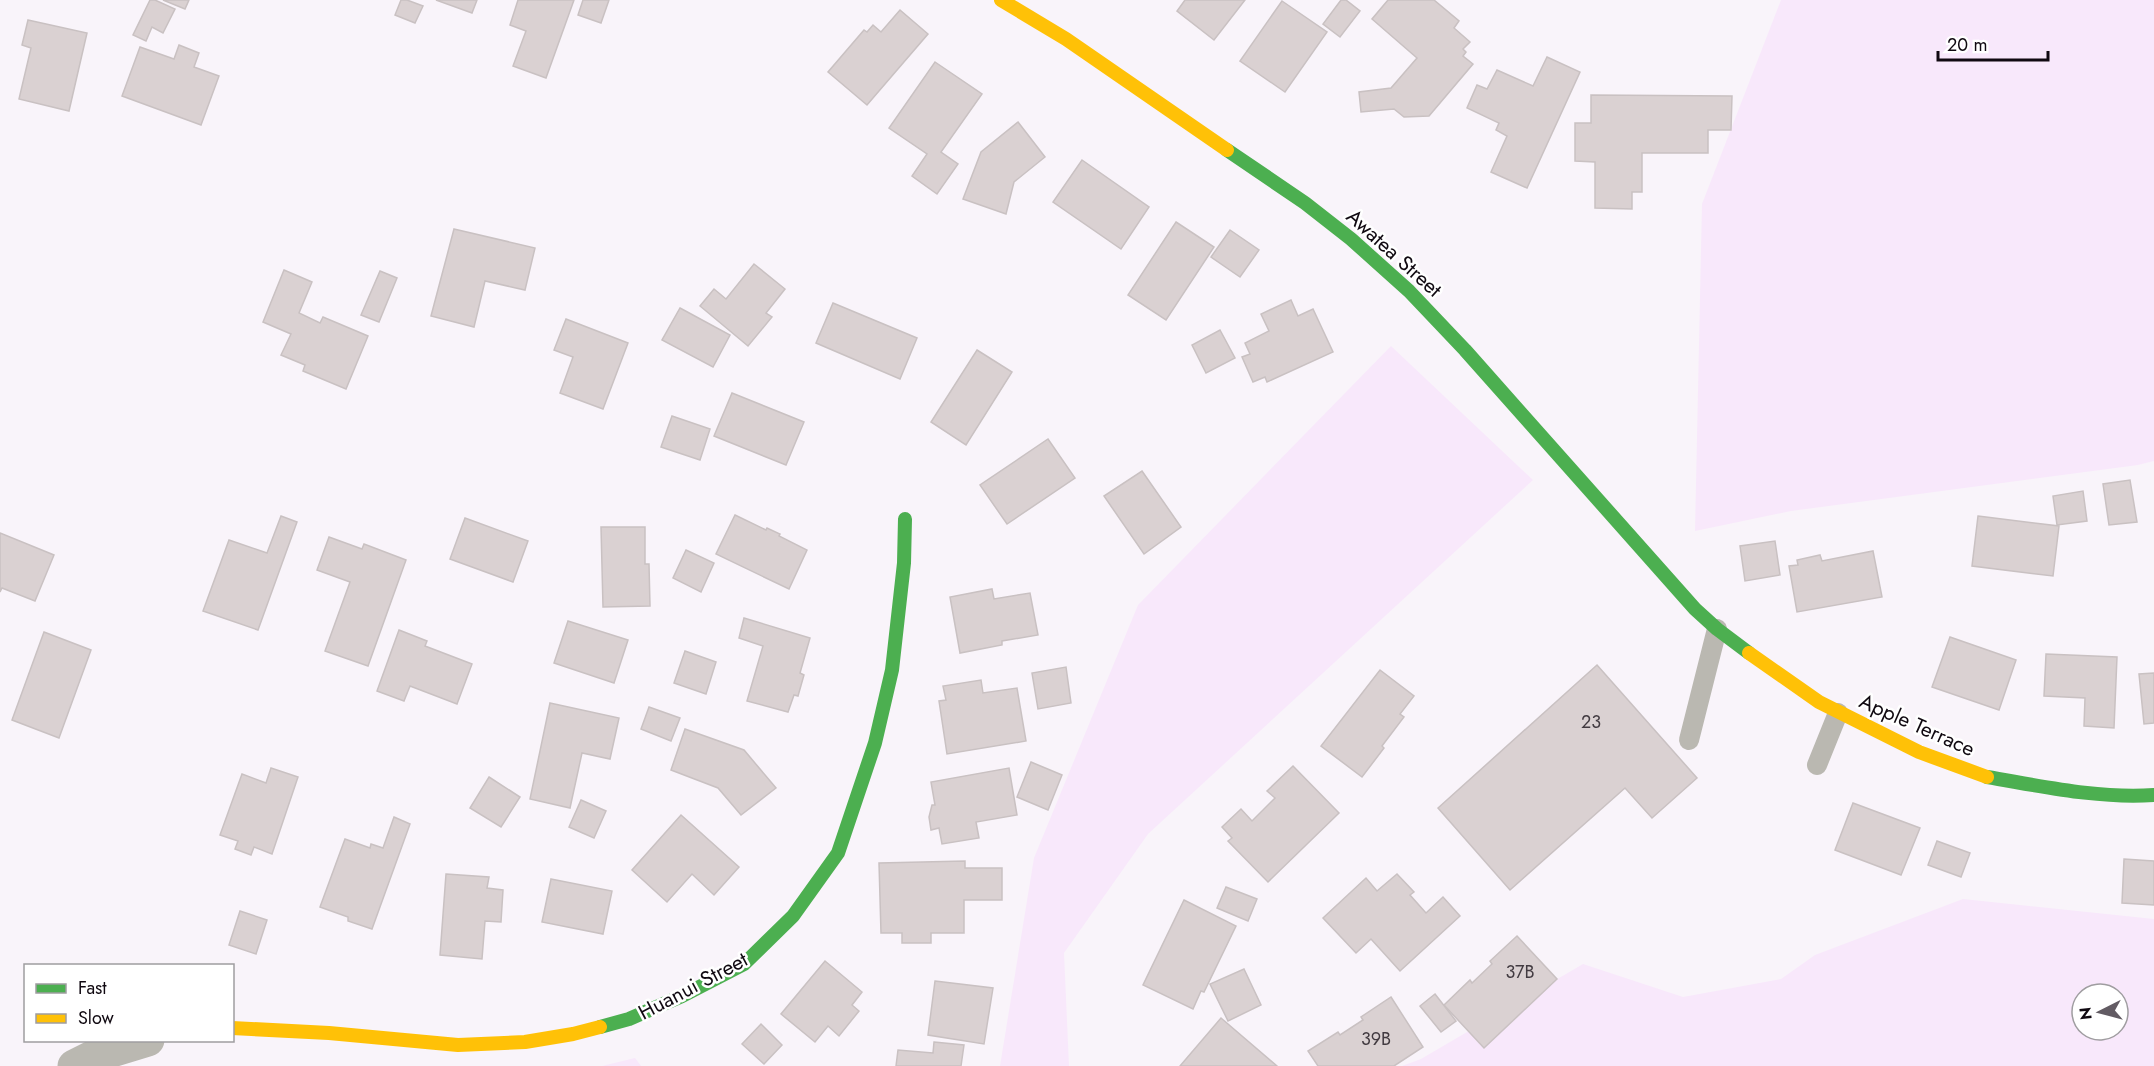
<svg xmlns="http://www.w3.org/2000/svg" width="2154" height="1066" viewBox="0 0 2154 1066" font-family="Jost,sans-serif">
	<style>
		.green { fill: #f8e8fb; fill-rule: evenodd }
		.building { fill: #dad1d2; stroke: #c9c1c2; stroke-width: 1.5 }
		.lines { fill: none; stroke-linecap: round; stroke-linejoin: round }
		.lane { stroke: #bab8b1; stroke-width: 20 }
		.street { stroke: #bab8b1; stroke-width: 33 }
		.fast { stroke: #4caf50; stroke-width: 14 }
		.slow { stroke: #ffc107; stroke-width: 14 }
		.labels { text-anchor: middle; stroke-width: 5; stroke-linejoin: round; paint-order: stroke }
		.number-label { font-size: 18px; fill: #423b41 }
		.street-label { font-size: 21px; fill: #100911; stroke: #fff }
	</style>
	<rect width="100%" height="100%" fill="#f9f4fa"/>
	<g class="green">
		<path d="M1781 0H2154V461L2138 465 1791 511 1695 531 1702 204Z"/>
		<path d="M1391 346 1533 480 1148 834 1064 953 1069 1066H1000L1034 858 1138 605Z"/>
		<path d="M1963 899 2154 919V1066H1402L1421 1059 1583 964 1683 997 1781 979 1815 955ZM2082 994H2118V1030H2082Z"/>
		<path d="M635 1058 641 1066H602Z"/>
	</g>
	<g class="building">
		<path d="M150 0H155L175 9 163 33 152 27 146 41 133 35Z"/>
		<path d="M163 0H189L185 9Z"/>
		<path d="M401 0H407L423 6 415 23 395 15Z"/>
		<path d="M436 0H477L472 13Z"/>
		<path d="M518 0H574L546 78 513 66 526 31 510 25Z"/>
		<path d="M583 0H609L601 23 578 15Z"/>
		<path d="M1185 0H1245L1214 40 1177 11Z"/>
		<path d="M1341 0H1346L1360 11 1340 37 1323 24Z"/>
		<path d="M1388 0H1434L1459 21 1454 28 1470 42 1463 49 1466 52 1463 56 1473 64 1429 116 1404 117 1394 109 1361 112 1359 92 1391 88 1417 58 1372 19Z"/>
		<path d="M1282 1 1327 32 1285 92 1240 61Z"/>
		<path d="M900 10 928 34 867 105 828 72 864 30 867 32 873 25 881 32Z"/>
		<path d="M28 20 87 33 69 111 19 99 31 48 22 45Z"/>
		<path d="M179 45 199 53 194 67 219 76 201 125 122 96 140 47 174 59Z"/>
		<path d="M1547 57 1580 72 1527 188 1491 172 1507 136 1496 130 1499 123 1467 108 1477 85 1487 89 1497 70 1533 86Z"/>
		<path d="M935 62 982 94 941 152 958 164 937 194 912 176 927 154 889 128Z"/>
		<path d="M1591 95 1732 96 1731 130H1708V153H1642V192H1632V209L1595 208V162L1575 161V123H1591Z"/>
		<path d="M1018 122 1045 157 1014 182 1006 214 963 199 981 152Z"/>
		<path d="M1082 160 1149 207 1121 249 1053 202Z"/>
		<path d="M1176 222 1214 247 1166 320 1128 295Z"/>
		<path d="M454 229 535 248 525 290 485 281 474 327 431 316Z"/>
		<path d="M1230 230 1259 250 1240 277 1211 257Z"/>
		<path d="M754 264 785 289 766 313 772 317 748 346 700 306 714 289 726 299Z"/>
		<path d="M284 270 312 282 299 313 320 323 323 317 368 336 346 389 303 371 305 365 281 355 291 334 263 322Z"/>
		<path d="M380 271 397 278 379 322 361 315Z"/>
		<path d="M1291 300 1298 316 1313 309 1333 352 1267 382 1265 377 1253 382 1242 357 1250 354 1245 343 1269 331 1261 314Z"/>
		<path d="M833 303 917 338 900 379 816 343Z"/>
		<path d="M680 308 730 335 713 367 662 340Z"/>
		<path d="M566 319 628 343 603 409 560 393 573 357 554 350Z"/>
		<path d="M1220 330 1235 358 1206 373 1192 345Z"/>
		<path d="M977 350 1012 372 966 445 931 422Z"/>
		<path d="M732 393 804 422 786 465 714 436Z"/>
		<path d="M672 416 710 429 700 460 661 447Z"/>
		<path d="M1048 439 1075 478 1007 524 980 485Z"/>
		<path d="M1142 471 1181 527 1144 554 1104 496Z"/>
		<path d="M2130 480 2137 522 2109 525 2103 484Z"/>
		<path d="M2083 491 2087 521 2057 525 2053 496Z"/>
		<path d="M735 515 766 530 767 528 780 534 779 536 807 550 789 589 716 554Z"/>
		<path d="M281 516 297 522 258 630 203 611 229 540 267 553Z"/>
		<path d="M1978 516 2059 526 2053 576 1972 566Z"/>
		<path d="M465 518 528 541 513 582 450 559Z"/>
		<path d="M601 527H645V564H649L650 606 603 607Z"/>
		<path d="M0 533 54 555 35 601 2 588 0 592Z"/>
		<path d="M329 537 362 549 364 544 406 560 368 666 325 651 350 582 317 570Z"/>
		<path d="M1775 541 1780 575 1745 581 1740 546Z"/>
		<path d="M686 550 714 563 701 592 673 578Z"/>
		<path d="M1873 551 1882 597 1797 612 1789 566 1798 565 1797 560 1820 555 1822 561Z"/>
		<path d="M992 589 994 599 1030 593 1038 635 1002 641V645L960 653 950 597Z"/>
		<path d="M744 618 810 638 800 673 804 675 798 696 794 695 788 712 747 701 763 646 739 638Z"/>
		<path d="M568 621 628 640 614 683 554 663Z"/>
		<path d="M399 630 427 641 425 646 472 664 457 704 410 686 404 701 377 691Z"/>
		<path d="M44 632 91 650 59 738 12 720Z"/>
		<path d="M1950 637 2016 660 1999 710 1932 687Z"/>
		<path d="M685 651 716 662 706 694 674 683Z"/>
		<path d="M2046 654 2117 657 2114 728 2084 726 2085 698 2044 696Z"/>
		<path d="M1597 665 1697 778 1652 818 1625 788 1510 890 1438 808Z"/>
		<path d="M1066 667 1071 703 1038 709 1032 673Z"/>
		<path d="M1380 670 1414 696 1400 714 1404 717 1382 746 1384 748 1362 777 1321 746Z"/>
		<path d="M2154 673V723L2144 724 2139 674Z"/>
		<path d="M981 680 983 693 1017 688 1026 741 947 754 939 701 946 700 943 686Z"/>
		<path d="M550 703 619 718 610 759 582 753 570 808 530 799Z"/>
		<path d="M649 707 680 718 671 741 641 729Z"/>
		<path d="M685 729 744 750 776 788 741 815 718 788 671 770Z"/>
		<path d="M1031 762 1062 775 1048 810 1017 797Z"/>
		<path d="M1293 766 1339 813 1268 882 1228 841 1232 838 1222 827 1241 809 1252 821 1275 798 1267 791Z"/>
		<path d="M271 768 298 777 272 854 254 847 251 855 235 849 238 841 220 835 242 774 266 783Z"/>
		<path d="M1009 768 1017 815 976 822 979 838 942 844 939 828 931 830 929 817 932 805H935L931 782Z"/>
		<path d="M489 777 520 797 501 827 470 808Z"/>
		<path d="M581 800 606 811 594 838 569 827Z"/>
		<path d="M1853 803 1920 828 1901 875 1835 850Z"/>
		<path d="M681 815 739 867 714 895 692 874 667 902 632 870Z"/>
		<path d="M394 817 410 824 372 929 348 921V917L320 907 345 839 370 848 371 844 383 848Z"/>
		<path d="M1937 841 1970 853 1961 877 1928 865Z"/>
		<path d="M2124 859 2154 861V905L2122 903Z"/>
		<path d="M965 861V868H1002V900H964V933H931V943H902V933H881L879 863Z"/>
		<path d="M446 874 489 877 487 888 503 890 501 922 485 921 482 959 440 955Z"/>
		<path d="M1397 874 1414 892 1410 895 1426 913 1443 897 1460 916 1400 971 1371 939 1356 953 1323 918 1366 878 1377 891Z"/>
		<path d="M551 879 612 891 603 934 542 922Z"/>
		<path d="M1226 887 1257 899 1248 921 1217 908Z"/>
		<path d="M1184 900 1236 926 1204 992 1201 991 1193 1009 1143 985Z"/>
		<path d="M240 911 267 920 256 954 229 945Z"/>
		<path d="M1517 936 1557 979 1484 1048 1444 1005 1470 980 1472 983 1492 964 1490 961Z"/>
		<path d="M825 961 862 992 852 1005 859 1011 839 1036 828 1026 815 1042 781 1014Z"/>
		<path d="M1244 969 1261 1005 1228 1021 1210 984Z"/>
		<path d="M935 981 993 988 984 1044 928 1035Z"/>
		<path d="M1435 994 1456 1021 1441 1032 1420 1006Z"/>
		<path d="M1391 997 1423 1047 1394 1066H1318L1308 1051 1338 1032 1340 1035 1363 1020 1361 1017Z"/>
		<path d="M1221 1018 1277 1066H1180Z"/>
		<path d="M761 1024 782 1045 764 1064 742 1044Z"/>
		<path d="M934 1042 964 1045 961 1066H896L898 1050 933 1053Z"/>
	</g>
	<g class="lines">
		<g class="lane">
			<path d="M1689 740 1717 629"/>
			<path d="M1817 765 1838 713"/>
		</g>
		<path class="street" d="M74 1066 92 1057 148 1040"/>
		<g class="fast">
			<path d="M1227 150 1305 203 1351 239 1409 291 1465 350 1695 609 1717 629 1749 653"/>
			<path d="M1987 777C2041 786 2099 799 2154 795"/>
			<path d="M600 1027 629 1019 682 996 744 964 793 916 838 853 875 743 892 670 904 563 905 519"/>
		</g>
		<g class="slow">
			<path d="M1001 0 1066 39 1227 150"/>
			<path d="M1749 653 1819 702 1919 752 1987 777"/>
			<path d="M232 1028 329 1033 458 1045 525 1042 573 1034 600 1027"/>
		</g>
	</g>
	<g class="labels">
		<g class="number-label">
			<text x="1591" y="728">23</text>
			<text x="1520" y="978">37B</text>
			<text x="1376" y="1045">39B</text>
		</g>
		<g class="street-label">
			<text transform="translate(1394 253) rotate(42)" y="7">Awatea Street</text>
			<text transform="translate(1917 725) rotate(24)" y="7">Apple Terrace</text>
			<text transform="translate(693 986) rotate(-28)" y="7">Huanui Street</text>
		</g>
	</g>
	<rect x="24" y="964" width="210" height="78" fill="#ffffff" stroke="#9f9da0" stroke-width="1.5"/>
	<rect x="36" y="984" width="30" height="9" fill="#4caf50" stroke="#9f9da0" stroke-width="1.5"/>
	<text x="78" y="994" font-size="18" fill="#100911">Fast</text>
	<rect x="36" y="1014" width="30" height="9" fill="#ffc107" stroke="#9f9da0" stroke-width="1.5"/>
	<text x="78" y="1024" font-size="18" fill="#100911">Slow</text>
	<g transform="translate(2100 1012) rotate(264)"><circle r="28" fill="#ffffff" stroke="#9f9da0" stroke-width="1.5"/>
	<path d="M0-4.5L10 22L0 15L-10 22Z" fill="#625b63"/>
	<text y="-9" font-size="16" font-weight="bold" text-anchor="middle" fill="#100911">N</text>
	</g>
	<path d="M1938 51v9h110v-9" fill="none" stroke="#100911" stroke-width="3"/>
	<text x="1947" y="51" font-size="18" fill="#100911" stroke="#ffffff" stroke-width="4.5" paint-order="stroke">20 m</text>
</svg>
